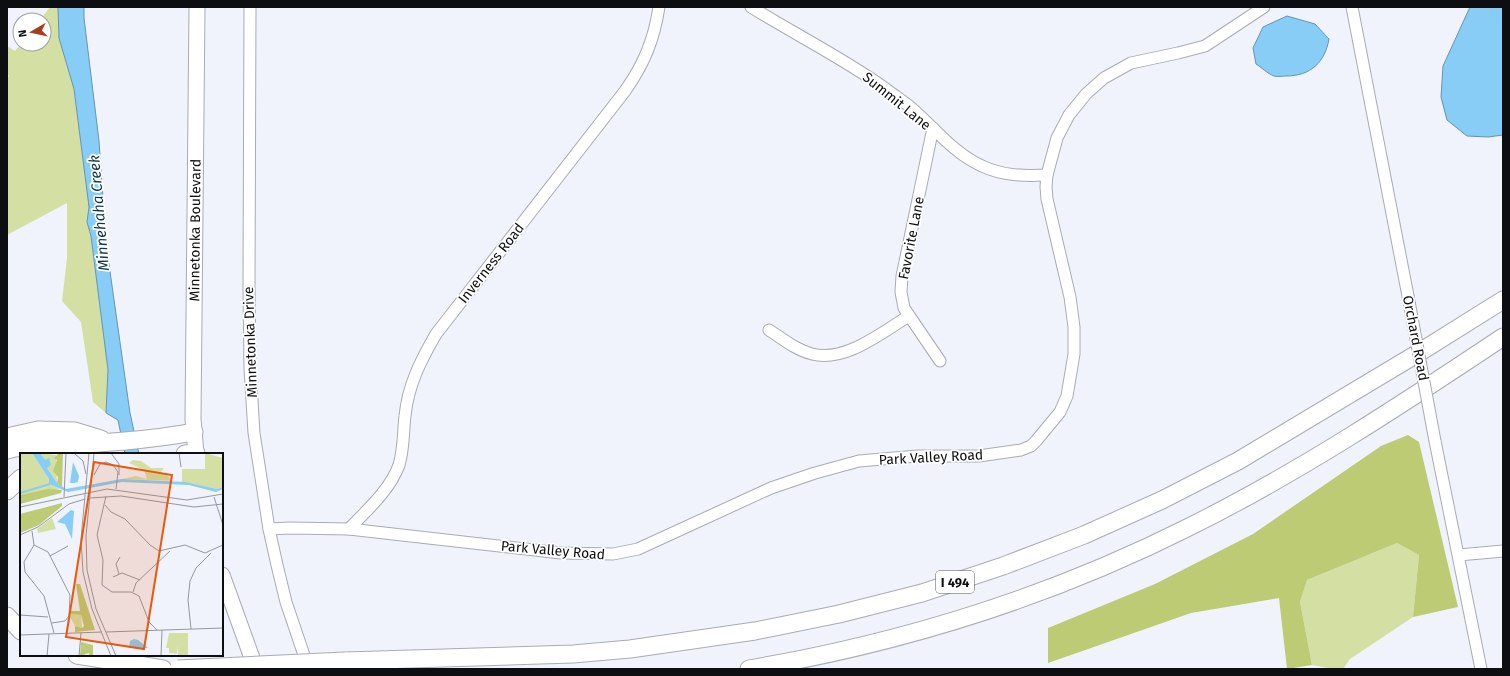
<svg xmlns="http://www.w3.org/2000/svg" width="1510" height="676" viewBox="0 0 1510 676" font-family="'Fira Sans',sans-serif">
	<style>
		.green { fill: #d4e0a3 }
		.forest { fill: #bccb74 }
		.water { fill: #88cdf6; stroke: #6394b1 }
		.pier { fill: #f0f3fc }
		.lines { fill: none; stroke-linecap: round; stroke-linejoin: round }
		.minor-casing { stroke: #a9abb4; stroke-width: 13 }
		.major-casing { stroke: #a9abb4; stroke-width: 17 }
		.highway-casing { stroke: #a9abb4; stroke-width: 19 }
		.minor { stroke: #fff; stroke-width: 11 }
		.major { stroke: #fff; stroke-width: 15 }
		.highway { stroke: #fff; stroke-width: 17 }
		.minor-bridge-casing { stroke: #a9abb4; stroke-width: 13; stroke-linecap: butt }
		.highway-bridge-casing { stroke: #a9abb4; stroke-width: 19; stroke-linecap: butt }
		.minor-bridge { stroke: #fff; stroke-width: 11 }
		.highway-bridge { stroke: #fff; stroke-width: 17 }
		.labels { text-anchor: middle; stroke-width: 3.5; stroke-linejoin: round; paint-order: stroke }
		.shield { fill: #fff; stroke: #565658; stroke-width: 1 }
		.shield-label { font-size: 13px; font-weight: bold; fill: #0d0e11 }
		.street-label { font-size: 14px; fill: #0d0e11; stroke: #fff }
		.water-label { font-size: 15px; font-style: italic; fill: #0d364b; stroke: #fff }
		.inset-river { fill: none; stroke: #88cdf6; stroke-width: 2 }
		.inset-road { fill: none; stroke: #95979e; stroke-width: 1 }
		.view { fill: #e8590c; fill-opacity: 0.15; stroke: #e8590c; stroke-width: 2 }
		.inset-edge { fill: none; stroke: #0d0e11; stroke-width: 2 }
	</style>
	<rect width="100%" height="100%" fill="#f0f3fc"/>
	<g class="green">
		<path d="M50 7H58L59 38 74 89 89 207 87 222 91 236 108 370 106 413 93 402 81 322 62 301 67 258V203L7 235V79L9 76 7 74V46L15 51 21 44H44V20H40Z"/>
		<path d="M1397 543 1419 555 1413 617 1350 659 1343 669H1333L1312 665 1300 602 1307 580Z"/>
	</g>
	<path class="forest" d="M1408 435 1419 442 1458 607 1413 617 1419 555 1397 543 1307 580 1300 602 1312 665 1287 669 1279 598 1191 613 1048 663V628L1155 584 1253 534 1381 446Z"/>
	<g class="water">
		<path d="M58 7H84V18L99 141 106 243 130 413 139 454H125L118 420 106 413 108 370 91 236 87 222 89 207 74 89 59 38Z"/>
		<path d="M1470 7H1503V135L1488 137 1467 136 1447 120 1441 97 1443 66Z"/>
		<path d="M1287 16 1315 24 1329 39C1325 62 1311 76 1286 76 1283 76 1277 77 1274 76 1268 74 1261 67 1256 64L1253 48 1263 27Z"/>
	</g>
	<path class="pier" d="M193 655H217L222 669H198Z"/>
	<g class="lines">
		<defs>
			<g id="minor">
				<path d="M250 7 249 286 250 368 254 433 269 529 277 565 286 602 308 667"/>
				<path d="M751 7C796 35 843 58 886 89 895 96 906 103 915 111 937 131 955 154 982 166 1003 176 1025 176 1047 175"/>
				<path d="M1352 7 1408 296"/>
				<path d="M933 128 902 276 901 292 904 308 940 361"/>
				<path d="M769 330C783 339 796 350 812 354 845 363 882 332 909 316"/>
				<path d="M1435 441 1481 669"/>
				<path d="M269 529 290 528 349 529 561 553 613 554 638 549 771 488 815 473 859 461 918 456H979L1021 450 1031 446 1036 441 1060 412 1067 396 1074 354V327L1070 297 1047 199 1046 187 1047 175 1057 138 1069 115 1086 94 1104 78 1131 63 1178 53 1205 46 1264 7"/>
				<path d="M349 529C367 510 390 490 399 465 404 449 403 432 405 416 408 385 421 360 436 334L625 91C644 64 654 40 659 7"/>
				<path d="M1459 555 1503 551"/>
			</g>
			<g id="major">
				<path id="s1" d="M196 454 193 419 197 7"/>
				<path d="M222 575 256 669"/>
			</g>
			<g id="highway">
				<path d="M7 437 38 430 75 431 101 439"/>
				<path d="M7 450 15 448C75 444 134 443 194 432"/>
				<path d="M185 454 196 453"/>
				<path d="M7 491 21 478"/>
				<path d="M7 616 21 631"/>
				<path d="M77 655 163 669"/>
				<path d="M345 661 573 654 630 649 755 631 839 614 922 593 1003 566 1084 535 1162 500 1238 461 1420 352 1503 300"/>
				<path d="M749 669C902 643 1050 597 1189 527 1298 473 1401 405 1503 337"/>
			</g>
		</defs>
		<use href="#minor" class="minor-casing"/>
		<use href="#major" class="major-casing"/>
		<use href="#highway" class="highway-casing"/>
		<use href="#minor" class="minor"/>
		<use href="#major" class="major"/>
		<use href="#highway" class="highway"/>
		<defs>
			<path id="minor-bridge" d="M1408 296 1435 441"/>
			<path id="highway-bridge" d="M178 669 345 661"/>
		</defs>
		<use href="#minor-bridge" class="minor-bridge-casing"/>
		<use href="#highway-bridge" class="highway-bridge-casing"/>
		<use href="#minor-bridge" class="minor-bridge"/>
		<use href="#highway-bridge" class="highway-bridge"/>
	</g>
	<g class="labels">
		<rect class="shield" x="936" y="571" width="38" height="22" rx="3"/>
		<g class="shield-label">
			<text x="955" y="587">I 494</text>
		</g>
		<g class="street-label">
			<text transform="translate(897 101) rotate(39)" y="5">Summit Lane</text>
			<text dy="5" stroke="none"><textPath href="#s1" startOffset="224">Minnetonka Boulevard</textPath></text>
			<text transform="translate(911 238) rotate(-79)" y="5">Favorite Lane</text>
			<text transform="translate(491 263) rotate(-52)" y="5">Inverness Road</text>
			<text transform="translate(1416 338) rotate(79)" y="5">Orchard Road</text>
			<text transform="translate(250 342) rotate(-92)" y="5">Minnetonka Drive</text>
			<text transform="translate(931 457) rotate(-3)" y="5">Park Valley Road</text>
			<text transform="translate(553 550) rotate(5)" y="5">Park Valley Road</text>
		</g>
		<g class="water-label">
			<text transform="translate(99 213) rotate(-95)" y="5">Minnehaha Creek</text>
		</g>
	</g>
	<g transform="translate(20 453)">
		<rect width="203" height="203" fill="#f0f3fc"/>
		<path d="M0 0H12L29 26V31L40 36 0 42ZM20 0 36 2 37 30 26 14 25 8ZM185 0 203 5V34L197 36 162 29V16H185ZM113 7 121 8 131 15H144L141 19 143 21 146 19 151 28H160L102 26 116 23 127 26 124 17 109 10ZM32 65 36 76 18 80 17 76ZM51 161 61 162 62 175 55 173 50 164ZM149 180H168V203L158 202V192L157 201 149 200V195H146Z" fill="#d4e0a3"/>
		<path d="M39 0H43L42 34 37 30 38 24 33 18 37 7 34 5ZM28 36 42 37 41 40 0 51V42ZM42 50V53L19 72 0 80V61ZM56 131H60L75 177 55 179V173L62 175 64 173 61 162 51 161V158H60ZM61 189 73 192V203H69V200L60 203Z" fill="#bccb74"/>
		<path d="M12 0H20L25 7 29 5 31 12 27 15 37 30 46 36 102 26 165 29 197 36 203 34V36L196 39 169 32 102 29 48 39 29 31V26ZM53 9 59 23 58 29 54 30H50ZM51 57 54 58 52 86 45 71 37 69ZM114 186 118 187 128 195H109L110 188Z" fill="#88cdf6"/>
		<path class="inset-river" d="M0 40 30 31"/>
		<path class="inset-road" d="M54 0 63 8 66 21M69 0 61 86 63 119 72 156 91 203M74 0 66 83 67 117 76 156 96 203M91 0 99 11V22M159 0 161 14M74 22 80 11 86 9 93 12 98 19 96 36M86 43 77 82 83 107 82 132 92 139H111L119 143 129 169 137 177M44 44 46 0M194 44 203 72M70 45 101 43 174 54 203 51M85 52 91 59 105 66 130 92 139 98 165 92 185 100 203 92M0 54 87 36 167 47 203 41M12 78 14 92 4 109 5 119 24 143 34 180M0 82 18 74 49 51 65 46M14 92 28 99 50 142 49 163 45 168 32 170M30 103 48 93M99 121 96 111 100 104M93 124 102 120 120 127M113 139 116 130 150 98M0 162 28 164M171 176 168 147 170 128 176 115 191 100M86 179 203 175M0 182 82 179M27 203 29 181M59 203 61 180M141 203 142 177"/>
		<path class="view" d="M74 9 152 22 124 196 46 184Z"/>
		<rect width="203" height="203" class="inset-edge"/>
	</g>
	<rect width="1510" height="676" fill="none" stroke="#0d0e11" stroke-width="16"/>
	<g transform="translate(32 32) rotate(261)"><circle r="19" fill="#ffffff" stroke="#9e9fa0"/>
	<path d="M0-3L7 15L0 10L-7 15Z" fill="#a53d1e"/>
	<text y="-6" font-size="11" font-weight="bold" text-anchor="middle" fill="#0d0e11">N</text>
	</g>
</svg>
